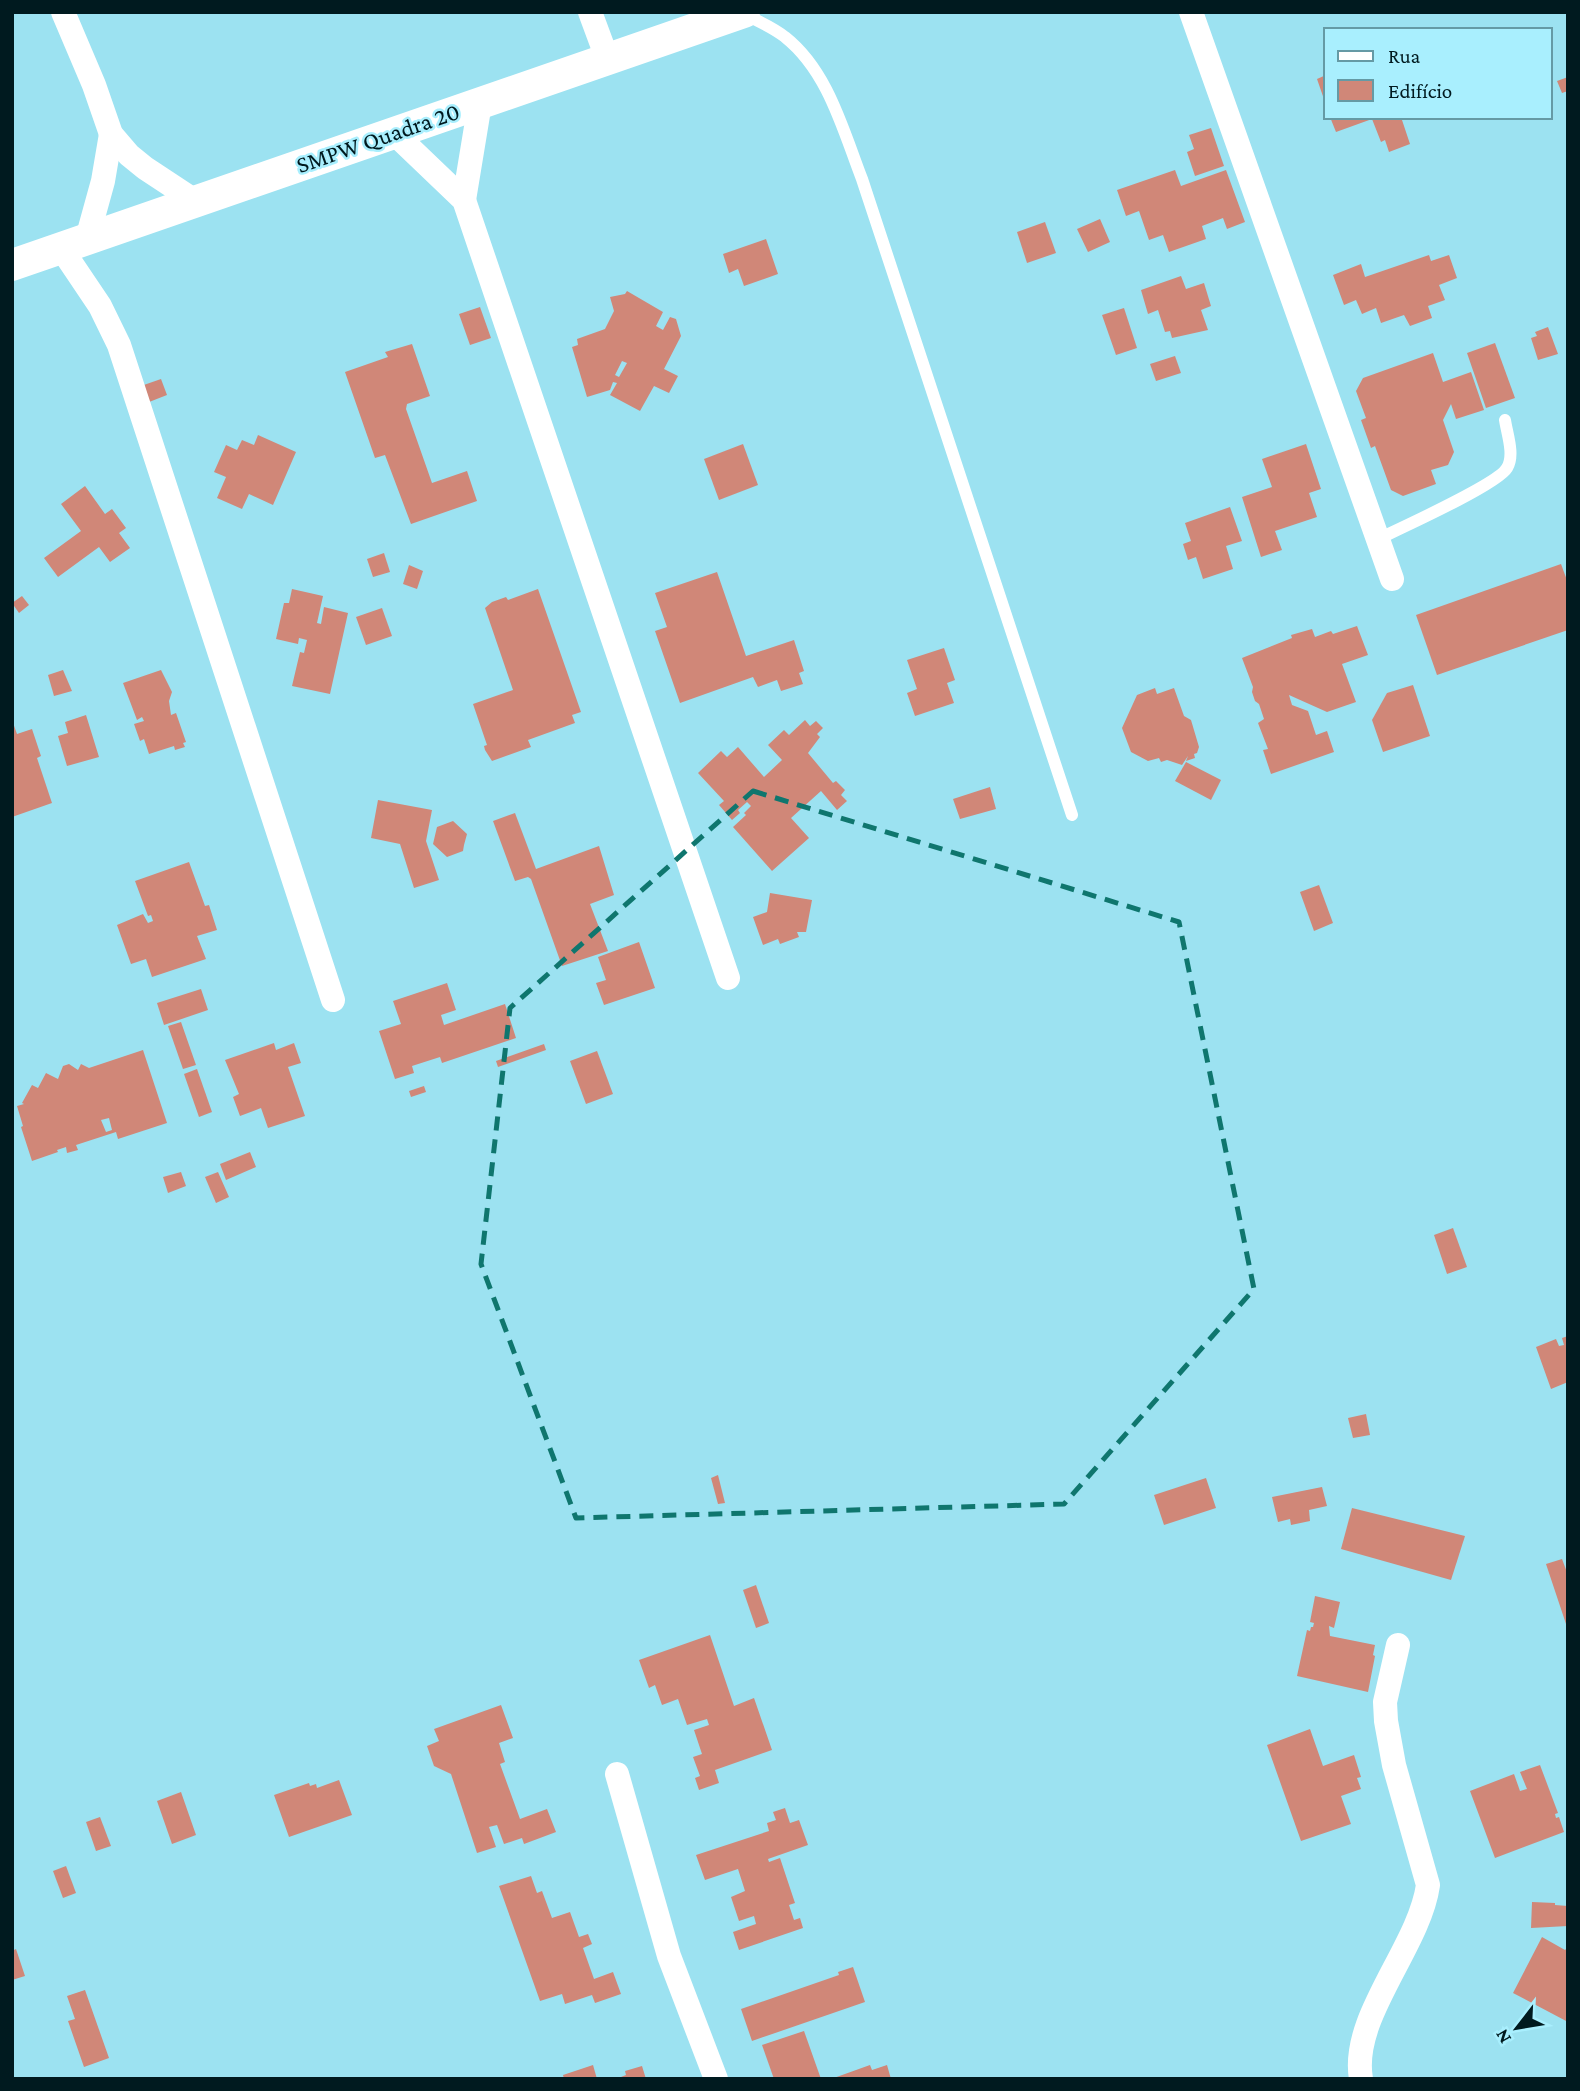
<svg xmlns="http://www.w3.org/2000/svg" width="1580" height="2091" viewBox="0 0 1580 2091" font-family="'Crimson Pro',serif">
	<style>
		.building { fill: #d08778; fill-rule: evenodd }
		.lines { fill: none; stroke-linecap: round; stroke-linejoin: round }
		.service { stroke: #fff; stroke-width: 12 }
		.minor { stroke: #fff; stroke-width: 24 }
		.tertiary { stroke: #fff; stroke-width: 32 }
		.marked { fill: none; stroke: #0f766e; stroke-width: 5; stroke-dasharray: 14 9; stroke-linejoin: round }
		.labels { text-anchor: middle; stroke-width: 5; stroke-linejoin: round; paint-order: stroke }
		.street-label { font-size: 24px; fill: #001a1f; stroke: #a9effe }
	</style>
	<rect width="100%" height="100%" fill="#9ce2f1"/>
	<g class="building">
		<path d="M1326 75V105L1317 79Z"/>
		<path d="M1568 77V91L1562 93 1557 81Z"/>
		<path d="M1330 117H1401L1410 144 1389 152 1385 140 1381 142 1372 119 1336 132Z"/>
		<path d="M1211 128 1224 166 1195 176 1187 152 1194 149 1189 135Z"/>
		<path d="M1175 170 1181 186 1226 170 1245 222 1227 229 1223 218 1202 226 1206 239 1169 252 1163 235 1149 240 1139 211 1126 216 1117 190Z"/>
		<path d="M1100 219 1110 242 1088 252 1077 229Z"/>
		<path d="M1045 222 1056 253 1027 263 1017 232Z"/>
		<path d="M766 239 778 274 744 286 738 269 729 273 723 254Z"/>
		<path d="M1429 255 1431 261 1449 255 1457 278 1439 285 1445 300 1428 306 1432 318 1410 326 1404 315 1381 323 1376 308 1362 314 1356 300 1344 305 1333 275 1361 264 1365 277Z"/>
		<path d="M1181 276 1186 289 1204 283 1211 306 1201 310 1208 330 1172 338 1170 331 1165 332 1158 310 1148 314 1141 290Z"/>
		<path d="M627 291 663 312 656 326 663 330 670 317 676 319 681 336 664 369 678 376 669 393 654 386 640 411 610 395 617 383 613 382 610 390 587 397 572 347 578 345 577 339 605 329 614 311 610 297 625 294ZM622 361 627 363 619 377 615 375Z"/>
		<path d="M480 307 491 338 470 345 459 314Z"/>
		<path d="M1124 308 1137 348 1116 355 1102 315Z"/>
		<path d="M1548 327 1558 354 1538 360 1531 338 1537 336 1535 332Z"/>
		<path d="M1495 343 1515 398 1486 408 1467 353Z"/>
		<path d="M412 344 430 396 407 404 406 409 432 483 467 471 477 501 411 524 385 455 375 458 345 372 388 357 385 352Z"/>
		<path d="M1433 353 1443 382 1471 372 1484 410 1456 419 1451 404 1443 420 1454 452 1448 465 1431 470 1436 484 1403 496 1391 490 1375 446 1371 448 1361 420 1366 418 1356 391 1363 378Z"/>
		<path d="M1175 356 1181 373 1156 381 1150 364Z"/>
		<path d="M161 379 167 395 144 404 138 387Z"/>
		<path d="M258 435 296 452 273 505 249 494 242 509 217 498 226 477 214 472 226 445 237 450 242 440 254 445Z"/>
		<path d="M743 444 758 485 719 500 704 459Z"/>
		<path d="M1306 444 1321 489 1309 493 1317 517 1275 531 1282 550 1261 557 1242 497 1272 487 1262 459Z"/>
		<path d="M85 486 105 514 112 509 126 528 119 533 130 548 110 562 99 547 58 577 44 558 81 531 61 504Z"/>
		<path d="M1230 507 1242 541 1226 546 1233 569 1203 579 1196 557 1188 560 1183 544 1191 541 1185 523Z"/>
		<path d="M384 553 390 572 373 577 367 559Z"/>
		<path d="M1561 564 1568 583V630L1437 675 1416 615Z"/>
		<path d="M409 565 423 571 417 589 403 584Z"/>
		<path d="M717 572 746 656 794 640 804 671 799 673 803 684 781 691 777 680 758 687 753 677 680 703 655 631 667 627 655 593Z"/>
		<path d="M292 589 323 596 317 623 321 624 324 607 348 613 330 694 292 686 300 652 304 653 307 640 299 638 298 644 276 639 284 603H289Z"/>
		<path d="M538 589 581 712 572 715 575 723 528 740 531 747 492 761 485 750 484 746 487 745 473 704 513 690 485 608 492 602 506 597 508 600Z"/>
		<path d="M22 596 29 605 19 613 12 603Z"/>
		<path d="M382 608 392 636 366 645 356 617Z"/>
		<path d="M1357 626 1368 655 1342 664 1356 702 1327 712 1289 695 1292 705 1308 711 1316 735 1327 731 1334 752 1271 774 1263 750 1268 749 1258 723 1264 719 1259 704 1255 701 1252 692 1253 687 1242 658 1292 638 1291 635 1312 629 1315 637 1331 631 1333 634Z"/>
		<path d="M944 648 955 680 947 683 954 703 915 716 907 693 917 689 907 660Z"/>
		<path d="M63 670 72 691 54 696 48 675Z"/>
		<path d="M161 670 172 692 169 701 171 715 176 713 186 742 183 743 185 747 175 750 174 746 149 754 144 739 140 741 134 724 144 721 142 717 137 720 123 683Z"/>
		<path d="M1413 685 1430 736 1383 752 1372 720 1387 693Z"/>
		<path d="M1155 688 1157 694 1174 688 1184 716 1191 720 1199 747 1197 753 1194 754 1195 758 1186 761 1188 756 1182 765 1167 760 1161 762 1159 758 1148 761 1131 752 1122 728 1137 695Z"/>
		<path d="M86 715 99 757 67 766 58 736 68 733 65 722Z"/>
		<path d="M12 720 17 734 32 729 41 756 37 758 52 803 12 817Z"/>
		<path d="M805 720 810 726 816 721 823 728 817 734 820 737 808 753 833 783 836 781 845 790 841 795 847 801 837 810 821 791 791 818 809 838 772 871 733 827 746 815 744 813 751 806 747 802 738 810 740 813 732 820 719 805 724 801 698 773 721 751 727 757 738 747 764 777 782 760 768 745 784 730 789 735Z"/>
		<path d="M1186 762 1221 780 1211 800 1175 781Z"/>
		<path d="M990 787 996 809 960 819 953 799Z"/>
		<path d="M378 800 432 810 426 841 439 880 414 888 400 844 371 838Z"/>
		<path d="M515 813 536 869 599 846 614 895 590 904 608 951 562 966 531 879 528 877 515 881 493 821Z"/>
		<path d="M453 821 467 834 464 845 463 851 447 857 433 844 437 827Z"/>
		<path d="M189 862 205 906 209 905 217 930 197 936 206 959 152 977 146 959 131 964 117 925 143 914 148 923 153 921 151 915 148 916 135 881Z"/>
		<path d="M1319 885 1333 923 1314 931 1300 892Z"/>
		<path d="M770 893 812 900 806 932H797L799 937 780 944 778 939 763 945 753 917 767 912Z"/>
		<path d="M639 942 655 988 604 1005 596 983 606 980 598 957Z"/>
		<path d="M447 983 456 1010 441 1015 444 1025 505 1004 516 1038 442 1063 440 1057 412 1066 414 1073 395 1079 379 1031 401 1024 393 1001Z"/>
		<path d="M201 989 208 1010 164 1025 157 1003Z"/>
		<path d="M181 1022 196 1065 183 1069 168 1026Z"/>
		<path d="M274 1043 276 1050 294 1043 301 1063 288 1067 305 1116 268 1128 261 1108 240 1116 233 1097 239 1094 225 1060Z"/>
		<path d="M544 1044 546 1050 498 1067 496 1061Z"/>
		<path d="M143 1050 167 1123 118 1139 116 1132 76 1145 78 1150 67 1153 66 1147 57 1150 58 1152 32 1161 21 1127 23 1126 17 1106 24 1104 22 1103 32 1085 38 1088 46 1073 58 1079 63 1066 69 1064 78 1070 81 1064 89 1068ZM109 1118 112 1130 106 1132 101 1120Z"/>
		<path d="M597 1051 613 1094 586 1104 570 1061Z"/>
		<path d="M197 1069 212 1112 199 1117 184 1074Z"/>
		<path d="M424 1086 426 1092 411 1097 409 1091Z"/>
		<path d="M250 1152 256 1167 226 1180 220 1164Z"/>
		<path d="M181 1172 186 1186 168 1193 163 1177Z"/>
		<path d="M218 1172 229 1197 216 1203 205 1177Z"/>
		<path d="M1453 1228 1467 1267 1447 1274 1434 1235Z"/>
		<path d="M1568 1336V1382L1551 1389 1536 1347 1556 1339 1559 1346 1564 1345 1562 1338Z"/>
		<path d="M1366 1414 1370 1435 1353 1438 1348 1418Z"/>
		<path d="M718 1475 725 1503 718 1504 711 1478Z"/>
		<path d="M1206 1478 1216 1508 1164 1525 1154 1495Z"/>
		<path d="M1322 1487 1327 1506 1309 1510 1310 1521 1291 1525 1290 1519 1278 1522 1272 1497Z"/>
		<path d="M1352 1508 1465 1536 1451 1580 1341 1549Z"/>
		<path d="M1562 1559 1568 1575 1567 1627 1546 1564Z"/>
		<path d="M756 1585 769 1623 756 1628 743 1590Z"/>
		<path d="M1315 1596 1340 1602 1334 1628 1329 1626 1330 1636 1375 1645 1373 1655 1375 1656 1368 1692 1297 1676 1307 1630 1310 1631 1311 1627H1313L1314 1623 1310 1622Z"/>
		<path d="M710 1635 734 1706 754 1698 772 1750 715 1770 719 1783 699 1790 695 1778 700 1776 693 1757 702 1754 694 1730 709 1725 707 1719 687 1725 678 1699 662 1705 655 1685 649 1688 639 1660Z"/>
		<path d="M501 1705 513 1738 499 1743 505 1762 500 1764 520 1819 547 1809 556 1832 524 1844 522 1838 504 1844 497 1825 489 1827 496 1847 477 1853 451 1774 434 1766 427 1746 439 1741 434 1729Z"/>
		<path d="M1310 1729 1323 1766 1354 1755 1361 1777 1357 1778 1361 1789 1341 1796 1351 1824 1301 1841 1267 1745Z"/>
		<path d="M1540 1765 1558 1813 1555 1814 1556 1818 1559 1817 1564 1832 1495 1858 1470 1791 1514 1774 1520 1791 1527 1789 1520 1772Z"/>
		<path d="M339 1780 352 1815 289 1837 274 1795 309 1783 310 1786 316 1784 317 1788Z"/>
		<path d="M181 1792 196 1835 172 1844 157 1801Z"/>
		<path d="M785 1808 790 1823 799 1820 808 1845 768 1859 769 1862 780 1858 795 1903 789 1905 794 1920 800 1918 803 1928 739 1950 733 1932 756 1924 754 1916 739 1921 731 1897 745 1891 738 1869 705 1880 696 1855 769 1831 767 1823 776 1820 773 1812Z"/>
		<path d="M100 1817 111 1846 96 1851 86 1822Z"/>
		<path d="M66 1866 76 1893 63 1898 53 1871Z"/>
		<path d="M531 1876 537 1893 542 1891 552 1918 570 1912 579 1937 588 1934 592 1944 583 1948 594 1979 613 1972 621 1994 595 2003 592 1995 565 2004 562 1994 540 2001 499 1886Z"/>
		<path d="M1532 1902 1555 1903V1905L1568 1906V1926L1531 1928Z"/>
		<path d="M1542 1937 1565 1950 1568 1947V2022L1513 1993Z"/>
		<path d="M16 1949 25 1976 12 1980V1951Z"/>
		<path d="M853 1967 865 2002 752 2041 741 2009 839 1975 838 1972Z"/>
		<path d="M85 1990 109 2058 84 2067 68 2021 75 2019 67 1996Z"/>
		<path d="M804 2031 821 2079H774L762 2045Z"/>
		<path d="M593 2065 597 2079H564L563 2075Z"/>
		<path d="M870 2065 872 2070 887 2065 891 2079H831Z"/>
		<path d="M642 2066 646 2079H616L626 2075 625 2071Z"/>
	</g>
	<g class="lines">
		<g class="service">
			<path d="M743 13C757 21 773 27 785 37 828 71 843 130 862 179L1072 815"/>
			<path d="M1378 539C1401 528 1498 484 1507 468 1515 455 1507 434 1505 420"/>
		</g>
		<g class="minor">
			<path d="M63 12 94 85 111 134 129 155 145 168 195 201"/>
			<path d="M590 12 607 58"/>
			<path d="M1191 12 1392 579"/>
			<path d="M394 133 464 200 728 978"/>
			<path d="M464 200 480 103"/>
			<path d="M87 239 103 181 111 134"/>
			<path d="M61 248 100 306 119 345 333 1000"/>
			<path d="M617 1774 669 1956 716 2079"/>
			<path d="M1361 2079C1350 2017 1419 1948 1428 1885L1394 1765 1386 1721 1385 1702 1398 1645"/>
		</g>
		<path class="tertiary" d="M12 265 744 12"/>
	</g>
	<path class="marked" d="M753 791 1179 922 1254 1289 1064 1504 576 1518 481 1264 510 1008Z"/>
	<g class="labels">
		<g class="street-label">
			<text transform="translate(378 138) rotate(-19)" y="8">SMPW Quadra 20</text>
		</g>
	</g>
	<rect width="1580" height="2091" fill="none" stroke="#001a1f" stroke-width="28"/>
	<rect x="1324" y="28" width="228" height="91" fill="#a9effe" stroke="#659aa5" stroke-width="2"/>
	<rect x="1338" y="51" width="35" height="10" fill="#ffffff" stroke="#659aa5" stroke-width="2"/>
	<text x="1388" y="63" font-size="21" fill="#001a1f">Rua</text>
	<rect x="1338" y="80" width="35" height="21" fill="#d08778" stroke="#659aa5" stroke-width="2"/>
	<text x="1388" y="98" font-size="21" fill="#001a1f">Edifício</text>
	<g transform="translate(1517 2028) rotate(239)" stroke="#a9effe" stroke-width="5" paint-order="stroke">
	<path d="M0-5L12 26L0 18L-12 26Z" fill="#001a1f"/>
	<text y="-10" font-size="19" font-weight="bold" text-anchor="middle" fill="#001a1f">N</text>
	</g>
</svg>
